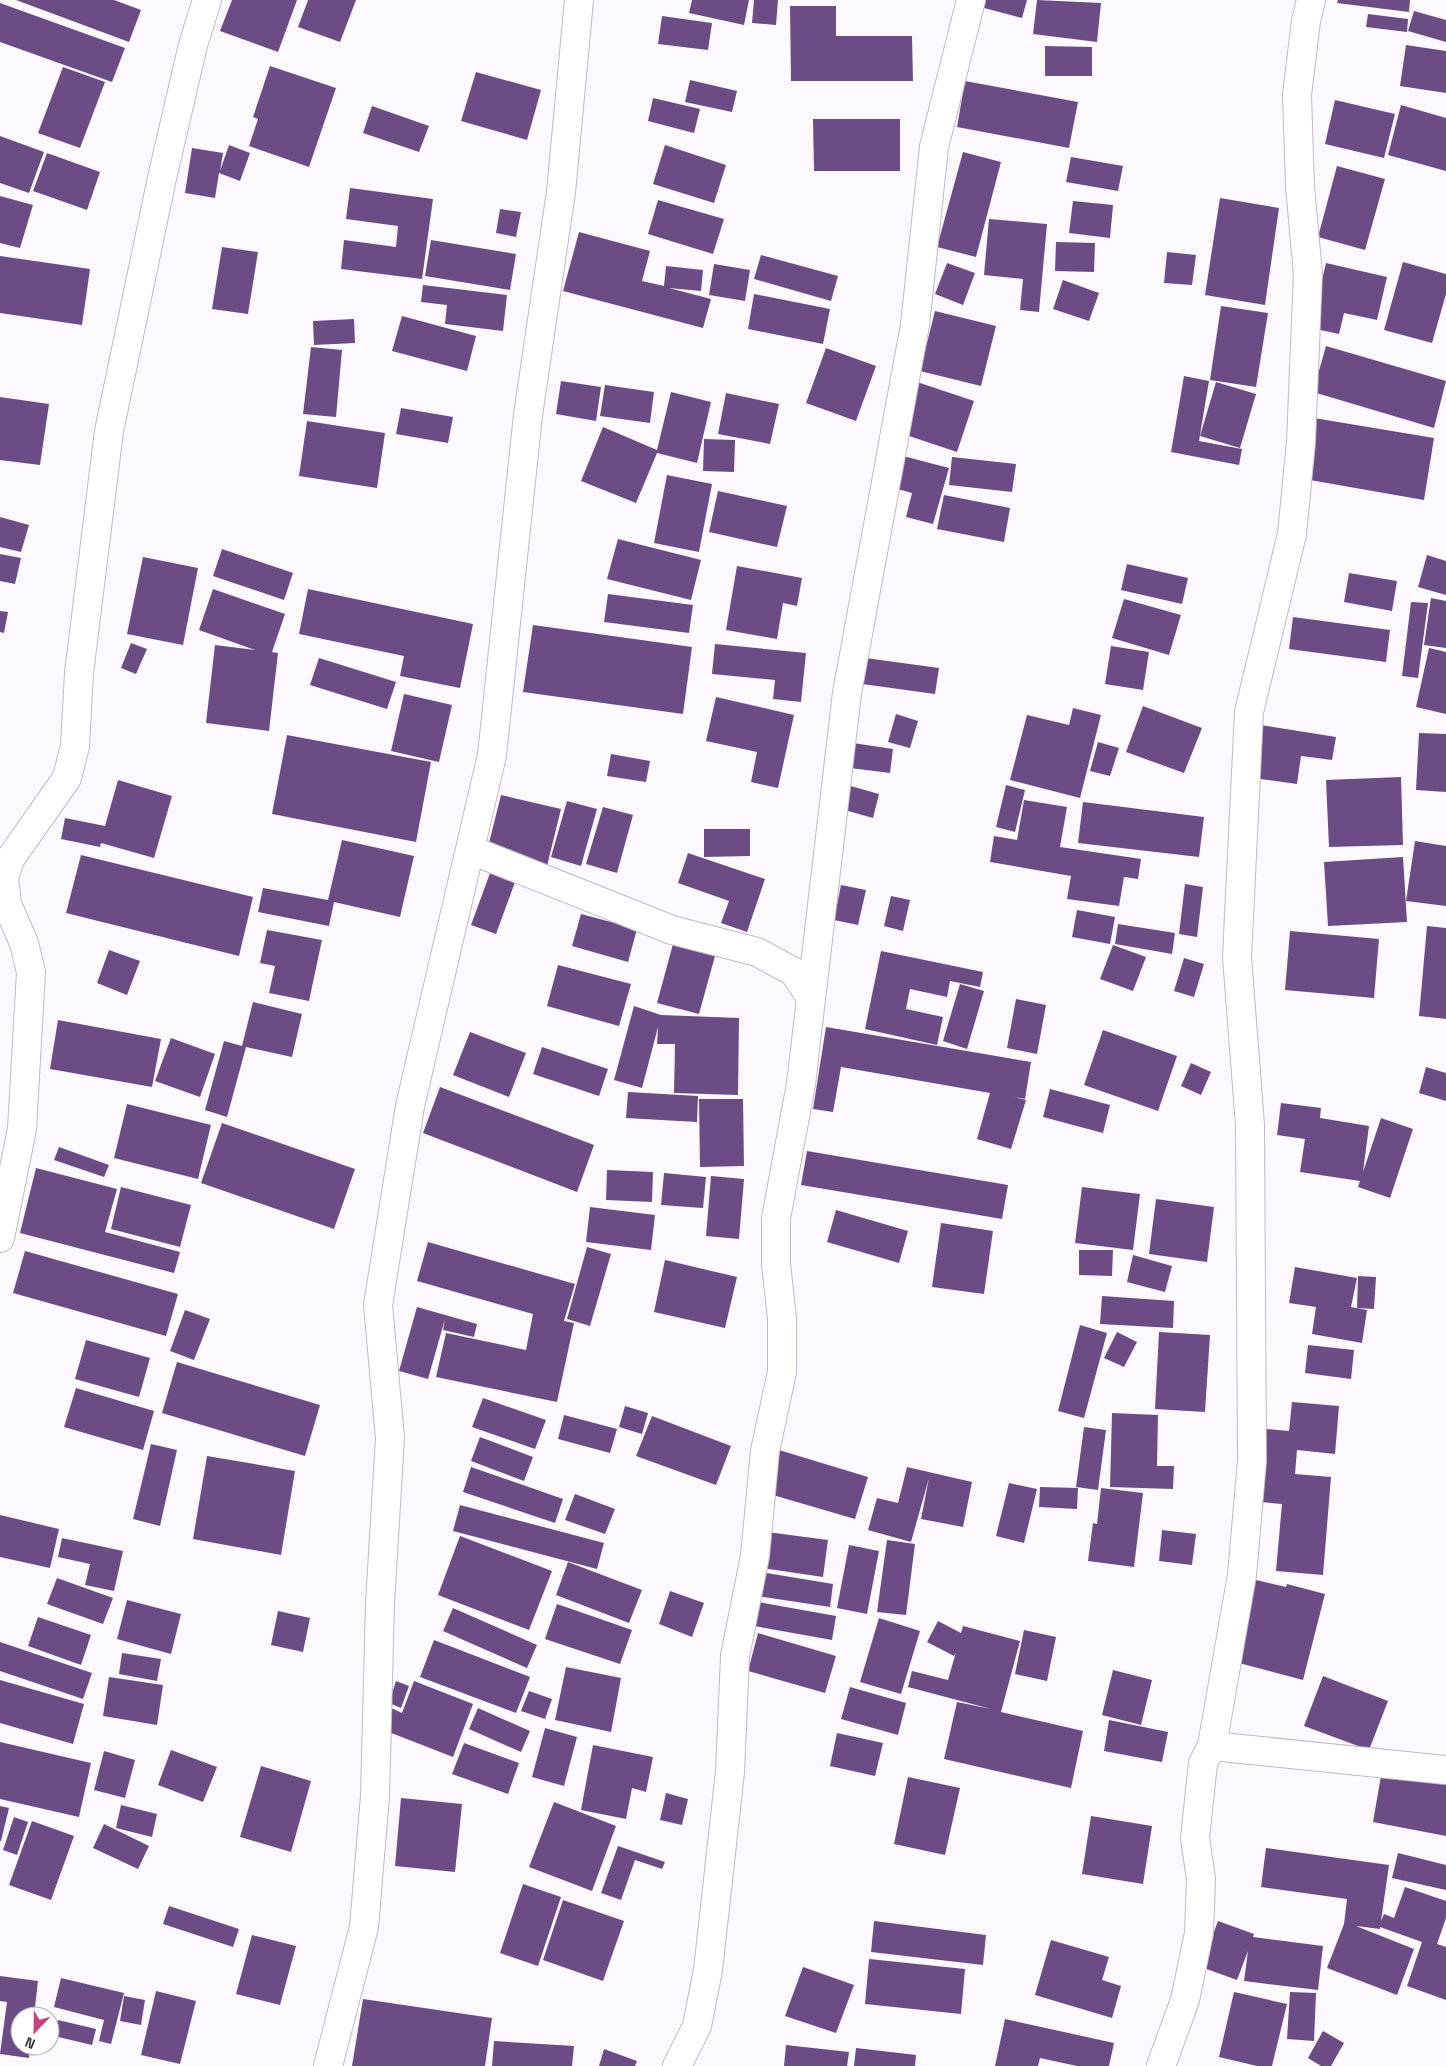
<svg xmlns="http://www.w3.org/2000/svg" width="1446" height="2066" viewBox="0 0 1446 2066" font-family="'Space Grotesk',sans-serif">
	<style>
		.building { fill: #6c4c84 }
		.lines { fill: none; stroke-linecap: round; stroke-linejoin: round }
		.minor-casing { stroke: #c1b8c8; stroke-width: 30 }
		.minor { stroke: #fff; stroke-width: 28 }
	</style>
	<rect width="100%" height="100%" fill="#fbf8fe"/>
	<g class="building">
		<path d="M16 0H114L141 10 129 42Z"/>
		<path d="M232 0H297L278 52 220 31Z"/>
		<path d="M308 0H356L340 42 298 27Z"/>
		<path d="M692 0H749L744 25 689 13Z"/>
		<path d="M754 0H778L776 25 752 23Z"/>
		<path d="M974 0H1027L1022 18 973 5Z"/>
		<path d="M1037 0 1101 3 1097 42 1033 34Z"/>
		<path d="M1338 0H1410L1409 12 1337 3Z"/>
		<path d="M0 3 125 48 112 82 0 42Z"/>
		<path d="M790 6H836V36H912L913 81H791Z"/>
		<path d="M1414 11 1446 20V42L1408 31Z"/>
		<path d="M1368 14 1408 19 1407 32 1366 27Z"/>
		<path d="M662 16 712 23 708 50 658 44Z"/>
		<path d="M1406 45 1446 51V93L1400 86Z"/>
		<path d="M1045 46 1092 47V76H1045Z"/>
		<path d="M270 66 336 88 309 167 249 146 258 119 253 117Z"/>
		<path d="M63 67 105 82 80 148 38 133Z"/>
		<path d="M476 72 541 90 527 140 461 121Z"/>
		<path d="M690 80 737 91 732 112 685 102Z"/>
		<path d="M965 81 1078 102 1069 148 957 127Z"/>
		<path d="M653 98 700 109 694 133 648 121Z"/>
		<path d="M1335 100 1395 114 1384 158 1325 144Z"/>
		<path d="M1401 105 1446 118V171L1388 155Z"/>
		<path d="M372 106 429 126 419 152 363 133Z"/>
		<path d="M813 119H900V171H814Z"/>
		<path d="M0 136 44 152 29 193 0 183Z"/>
		<path d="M229 145 250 153 240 181 219 173 215 198 185 193 192 148 223 153 220 171Z"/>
		<path d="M665 145 726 165 714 203 653 184Z"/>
		<path d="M963 152 1001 162 976 257 937 247Z"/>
		<path d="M47 153 100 172 87 210 33 191Z"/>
		<path d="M1071 157 1123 166 1118 191 1066 182Z"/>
		<path d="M1337 166 1385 179 1365 250 1318 237Z"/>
		<path d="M350 188 433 199 422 279 341 269 344 240 396 247 398 226 346 219Z"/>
		<path d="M0 196 33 205 20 248 0 243Z"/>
		<path d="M1220 198 1279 208 1265 305 1205 295Z"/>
		<path d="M658 200 724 219 713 254 648 234Z"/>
		<path d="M1073 201 1113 205 1110 238 1069 233Z"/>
		<path d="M500 209 521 212 516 237 496 233Z"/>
		<path d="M989 219 1047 224 1039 312 1020 310 1023 279 984 275Z"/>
		<path d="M579 232 650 251 642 281 664 286 666 266 703 270 701 291 669 288 711 299 703 328 563 291Z"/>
		<path d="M431 240 516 254 510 290 425 276Z"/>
		<path d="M1056 242 1095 243 1094 272 1055 271Z"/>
		<path d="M222 247 258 252 248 314 212 309Z"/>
		<path d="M1167 252 1196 255 1192 285 1164 283Z"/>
		<path d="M761 255 838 276 831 301 754 279Z"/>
		<path d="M0 256 90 269 82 325 0 313Z"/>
		<path d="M1403 262 1446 274V294L1432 343 1384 330Z"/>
		<path d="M947 263 975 273 963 305 935 294Z"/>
		<path d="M1326 263 1387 277 1377 320 1344 313 1339 334 1311 328Z"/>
		<path d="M714 264 750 270 745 301 709 295Z"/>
		<path d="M1063 280 1099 293 1089 321 1053 309Z"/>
		<path d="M423 285 507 295 503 331 445 324 447 305 421 302Z"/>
		<path d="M754 294 830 309 823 344 748 329Z"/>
		<path d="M1221 306 1268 313 1256 387 1210 380Z"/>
		<path d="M935 311 996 326 981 386 920 371Z"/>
		<path d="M402 316 476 336 467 371 392 351Z"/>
		<path d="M354 319 355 343 314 345 313 321Z"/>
		<path d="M1326 346 1446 381 1434 428 1313 392Z"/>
		<path d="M311 347 342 350 336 417 303 414Z"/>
		<path d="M826 348 876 366 856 421 806 403Z"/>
		<path d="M1184 376 1209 381 1199 441 1242 449 1239 465 1171 452Z"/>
		<path d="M561 381 601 387 596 421 556 414Z"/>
		<path d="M917 382 974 401 957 452 900 433Z"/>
		<path d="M1216 382 1256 394 1240 448 1200 436Z"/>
		<path d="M605 385 654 392 650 423 600 416Z"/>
		<path d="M671 392 711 402 697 463 657 453 636 503 581 481 603 427 657 450Z"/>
		<path d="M726 393 779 404 770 444 718 434Z"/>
		<path d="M0 397 49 404 40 465 0 460Z"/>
		<path d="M401 408 453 417 448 443 396 434Z"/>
		<path d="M1314 418 1434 438 1424 500 1304 479Z"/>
		<path d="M307 421 385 433 377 488 299 476Z"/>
		<path d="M704 439 735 440 734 472 703 471Z"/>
		<path d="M903 456 949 468 933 524 906 517 912 493 894 488Z"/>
		<path d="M952 457 1016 464 1012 492 949 485Z"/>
		<path d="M667 475 712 484 699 552 654 543Z"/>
		<path d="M718 491 787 506 777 547 709 532Z"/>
		<path d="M944 495 1010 508 1004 542 937 529Z"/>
		<path d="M0 517 29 525 21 552 0 547Z"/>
		<path d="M618 539 701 560 691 600 607 579Z"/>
		<path d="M222 549 293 573 284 600 213 576Z"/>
		<path d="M0 554 21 558 15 584 0 581Z"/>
		<path d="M1427 555 1446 561V595L1418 587Z"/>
		<path d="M143 557 198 568 183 645 127 634Z"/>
		<path d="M1127 564 1188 578 1182 604 1121 590Z"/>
		<path d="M737 566 802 578 797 606 783 603 777 639 726 630Z"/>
		<path d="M1349 573 1397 581 1392 611 1344 602Z"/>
		<path d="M213 589 285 614 272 652 278 653 269 731 206 723 215 645 255 650 199 630Z"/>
		<path d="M308 589 473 624 460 688 400 676 404 656 299 634Z"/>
		<path d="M608 594 693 605 689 633 604 622Z"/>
		<path d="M1431 598 1446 601V648L1424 645Z"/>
		<path d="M1124 599 1181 615 1169 655 1112 638Z"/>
		<path d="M1411 602 1428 603 1418 678 1402 676Z"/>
		<path d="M0 611 8 612 4 633 0 632Z"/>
		<path d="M1293 617 1390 630 1386 662 1289 649Z"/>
		<path d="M533 625 692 647 683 714 523 692Z"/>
		<path d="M131 643 147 649 136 674 121 668Z"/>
		<path d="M715 644 806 653 801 702 773 699 775 680 712 674Z"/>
		<path d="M1111 646 1149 652 1143 690 1105 684Z"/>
		<path d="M1429 648 1446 652V714L1416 707Z"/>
		<path d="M858 657 939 668 935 694 855 683Z"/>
		<path d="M319 658 396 682 387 709 310 685Z"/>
		<path d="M404 694 452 705 439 762 391 751Z"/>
		<path d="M716 697 794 715 778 788 751 782 757 752 706 741Z"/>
		<path d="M1143 706 1202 728 1184 773 1126 752Z"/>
		<path d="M1073 708 1101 715 1080 798 1010 780 1027 715 1069 725Z"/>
		<path d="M896 714 918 721 910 748 888 742Z"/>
		<path d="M1261 725 1336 737 1332 760 1301 756 1297 784 1253 778Z"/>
		<path d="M1419 733 1446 734V792L1416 790Z"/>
		<path d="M287 735 431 762 416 842 272 814Z"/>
		<path d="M1098 742 1119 748 1110 776 1090 771Z"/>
		<path d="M853 743 893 749 890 773 850 768Z"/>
		<path d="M611 754 650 761 646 782 607 776Z"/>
		<path d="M1401 777 1403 845 1329 847 1326 780Z"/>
		<path d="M118 780 172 796 154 858 101 843 100 847 61 839 65 818 105 826Z"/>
		<path d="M847 785 879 794 873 818 841 809Z"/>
		<path d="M1006 785 1025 790 1015 832 996 827Z"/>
		<path d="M501 795 561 809 547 866 487 851Z"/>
		<path d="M1024 800 1067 807 1060 847 1141 859 1138 879 1124 877 1119 906 1067 899 1071 876 990 862 994 836 1017 840Z"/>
		<path d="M567 801 597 809 581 866 551 857Z"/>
		<path d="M1083 802 1204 817 1199 857 1078 843Z"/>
		<path d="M603 807 633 815 617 873 586 864Z"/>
		<path d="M704 829H750V856L704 857Z"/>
		<path d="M342 840 414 856 400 917 334 902 329 926 258 912 263 888 328 900Z"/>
		<path d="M1415 841 1446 846V906L1406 901Z"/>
		<path d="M688 853 765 879 747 932 721 923 729 901 678 883Z"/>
		<path d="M81 855 253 897 239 956 66 913Z"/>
		<path d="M1403 857 1407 922 1328 926 1324 862Z"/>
		<path d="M493 865 518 874 496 934 471 925Z"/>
		<path d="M1185 884 1203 887 1197 937 1179 934Z"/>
		<path d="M841 885 866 890 858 925 834 920Z"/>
		<path d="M891 896 910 900 903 931 884 926Z"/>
		<path d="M1077 910 1115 917 1110 944 1072 937Z"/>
		<path d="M581 914 637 929 628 962 572 946Z"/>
		<path d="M1118 924 1175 933 1172 954 1115 944Z"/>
		<path d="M1427 926 1446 928V1019L1419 1016Z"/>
		<path d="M267 930 322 940 309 1001 269 993 275 966 260 963Z"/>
		<path d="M1290 931 1379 939 1374 998 1285 990Z"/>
		<path d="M673 944 715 956 699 1014 657 1003Z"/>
		<path d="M1113 945 1146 957 1133 991 1100 979Z"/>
		<path d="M109 950 140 961 127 995 97 983Z"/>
		<path d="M881 951 983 972 980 987 950 981 947 997 910 989 906 1009 943 1017 937 1045 865 1029Z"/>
		<path d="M1184 958 1204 964 1194 997 1174 991Z"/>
		<path d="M558 965 631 984 619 1026 547 1006Z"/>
		<path d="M960 984 984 991 967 1049 943 1041Z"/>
		<path d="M1016 999 1046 1005 1037 1054 1007 1048Z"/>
		<path d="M253 1002 302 1014 292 1057 246 1047 227 1117 205 1110 224 1041 242 1046Z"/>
		<path d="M634 1006 661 1015 739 1018 738 1095 674 1093 675 1044H657L658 1027 642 1088 614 1080Z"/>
		<path d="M58 1020 161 1039 152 1087 50 1069Z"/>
		<path d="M826 1027 1031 1062 1025 1099 1014 1097 1026 1100 1011 1149 977 1139 990 1093 841 1067 833 1112 813 1109Z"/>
		<path d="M1103 1030 1177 1056 1158 1111 1084 1085Z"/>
		<path d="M470 1032 526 1053 509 1097 453 1075Z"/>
		<path d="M171 1038 215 1054 200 1097 155 1081Z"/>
		<path d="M542 1047 608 1069 599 1096 533 1074Z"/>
		<path d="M1191 1063 1211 1072 1201 1095 1181 1086Z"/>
		<path d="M1426 1067 1446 1073V1101L1419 1093Z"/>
		<path d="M440 1087 594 1145 577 1192 423 1133Z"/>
		<path d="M1050 1089 1110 1105 1103 1133 1043 1117Z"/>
		<path d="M628 1092 698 1096 697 1122 626 1118Z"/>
		<path d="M699 1099H743L744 1166 700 1167Z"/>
		<path d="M1281 1103 1321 1108 1320 1118 1369 1126 1363 1172 1381 1118 1413 1129 1390 1198 1358 1187 1360 1181 1300 1172 1305 1139 1277 1135Z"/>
		<path d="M127 1104 211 1125 198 1179 114 1158Z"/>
		<path d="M222 1123 355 1169 334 1229 201 1183Z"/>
		<path d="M59 1147 109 1165 104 1177 54 1160Z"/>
		<path d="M807 1151 1008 1185 1002 1219 801 1185Z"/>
		<path d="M36 1168 117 1189 105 1232 180 1252 174 1273 20 1233Z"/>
		<path d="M607 1170 653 1172 652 1202 606 1200Z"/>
		<path d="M664 1173 706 1177 703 1208 661 1205Z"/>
		<path d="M711 1176 744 1179 739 1239 706 1236Z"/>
		<path d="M121 1187 191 1205 180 1247 111 1229Z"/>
		<path d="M1082 1187 1140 1194 1133 1250 1075 1243Z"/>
		<path d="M1156 1199 1214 1207 1207 1262 1149 1254Z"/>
		<path d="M590 1207 655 1215 651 1250 586 1242Z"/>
		<path d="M836 1210 908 1231 899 1263 827 1242Z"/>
		<path d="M941 1223 993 1231 984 1294 932 1287Z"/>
		<path d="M428 1242 575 1284 564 1321 574 1323 557 1402 436 1377 446 1333 526 1350 533 1314 417 1281Z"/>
		<path d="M587 1247 611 1254 590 1326 567 1319Z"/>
		<path d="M1079 1250H1113L1112 1276 1079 1275Z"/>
		<path d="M25 1251 178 1294 166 1336 13 1293Z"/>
		<path d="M1133 1255 1172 1266 1165 1292 1127 1282Z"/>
		<path d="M665 1260 737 1277 725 1328 654 1312Z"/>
		<path d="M1295 1267 1357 1278 1351 1307 1367 1310 1362 1343 1312 1334 1316 1307 1289 1303Z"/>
		<path d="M1358 1276 1376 1277 1374 1309 1357 1308Z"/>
		<path d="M1102 1296 1174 1301 1173 1328 1100 1324Z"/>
		<path d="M417 1307 477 1324 474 1337 443 1330 445 1319 428 1379 399 1371Z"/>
		<path d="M185 1310 210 1319 194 1360 170 1351Z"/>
		<path d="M1080 1325 1107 1333 1084 1418 1058 1411Z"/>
		<path d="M1117 1332 1137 1342 1124 1367 1104 1358Z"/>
		<path d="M1159 1332 1210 1335 1205 1412 1155 1409Z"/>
		<path d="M86 1340 150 1358 139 1397 75 1379Z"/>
		<path d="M1308 1345 1354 1350 1351 1379 1305 1373Z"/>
		<path d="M177 1362 320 1405 305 1456 162 1413Z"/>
		<path d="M76 1388 154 1411 143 1450 64 1427Z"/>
		<path d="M483 1398 546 1420 535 1449 472 1427Z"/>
		<path d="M1292 1402 1339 1406 1335 1454 1297 1450 1295 1474 1331 1477 1323 1575 1276 1571 1282 1504 1248 1501 1254 1428 1289 1431Z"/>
		<path d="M625 1406 648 1413 642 1434 619 1427Z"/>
		<path d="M1112 1413 1158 1415 1157 1466H1174L1173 1489 1110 1487Z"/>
		<path d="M564 1415 617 1429 610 1453 558 1439Z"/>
		<path d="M652 1416 731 1446 716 1485 636 1456Z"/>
		<path d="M1084 1427 1106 1430 1098 1490 1076 1487Z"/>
		<path d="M480 1437 533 1457 524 1481 471 1461Z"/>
		<path d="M151 1444 177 1450 160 1526 133 1519Z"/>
		<path d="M779 1450 868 1477 855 1519 766 1493Z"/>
		<path d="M207 1456 295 1471 281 1555 193 1539Z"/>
		<path d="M471 1467 563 1499 555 1523 463 1492Z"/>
		<path d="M907 1467 972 1482 963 1527 921 1519 929 1478 911 1542 868 1530 877 1498 898 1503Z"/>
		<path d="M1009 1483 1037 1489 1024 1543 996 1536Z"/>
		<path d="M1040 1487 1078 1488 1077 1509 1039 1507Z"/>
		<path d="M1101 1488 1143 1493 1134 1567 1088 1561 1093 1523 1097 1524Z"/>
		<path d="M575 1494 615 1509 605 1534 565 1520Z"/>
		<path d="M460 1505 604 1543 597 1569 453 1531Z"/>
		<path d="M0 1515 59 1529 50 1568 0 1557Z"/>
		<path d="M1162 1530 1196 1534 1192 1565 1159 1561Z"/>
		<path d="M767 1532 828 1540 823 1577 762 1568Z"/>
		<path d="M460 1536 552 1571 529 1630 438 1595Z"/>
		<path d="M62 1538 123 1551 114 1591 85 1585 90 1564 58 1557Z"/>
		<path d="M887 1540 915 1544 906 1615 877 1612Z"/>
		<path d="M849 1545 879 1551 867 1614 837 1608Z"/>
		<path d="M568 1562 642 1590 629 1623 556 1595Z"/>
		<path d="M760 1572 833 1584 830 1607 757 1596Z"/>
		<path d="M57 1578 113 1598 103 1624 47 1604Z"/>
		<path d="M1256 1580 1286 1587 1287 1584 1325 1594 1303 1680 1235 1662Z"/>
		<path d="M670 1591 704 1603 692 1637 659 1624Z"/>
		<path d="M127 1600 181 1614 171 1654 117 1639Z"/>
		<path d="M758 1602 836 1616 832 1640 754 1626Z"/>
		<path d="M557 1604 632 1630 620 1664 545 1639Z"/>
		<path d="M453 1608 537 1645 527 1668 443 1631Z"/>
		<path d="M278 1611 310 1618 303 1652 271 1645Z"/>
		<path d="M38 1617 91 1635 81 1665 28 1646Z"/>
		<path d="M879 1618 920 1631 901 1694 860 1682Z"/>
		<path d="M938 1621 961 1633 963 1626 1020 1641 1001 1712 1083 1731 1071 1788 944 1759 957 1702 991 1709 908 1687 912 1671 948 1680 956 1652 954 1656 927 1642Z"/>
		<path d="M1024 1630 1056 1637 1047 1681 1015 1674Z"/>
		<path d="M758 1633 836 1656 825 1693 748 1671Z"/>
		<path d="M434 1640 530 1677 516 1713 420 1677Z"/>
		<path d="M0 1642 92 1673 83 1699 0 1671Z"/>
		<path d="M122 1653 161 1659 157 1681 119 1674Z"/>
		<path d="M566 1667 621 1678 611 1732 555 1720Z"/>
		<path d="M1113 1670 1152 1680 1141 1725 1102 1715Z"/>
		<path d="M1323 1676 1388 1701 1369 1750 1304 1726Z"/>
		<path d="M109 1677 163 1685 157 1725 103 1716Z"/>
		<path d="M0 1680 84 1704 73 1744 0 1723Z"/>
		<path d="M396 1681 409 1686 401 1708 389 1703Z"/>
		<path d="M414 1681 473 1704 453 1757 381 1729 389 1707 402 1713Z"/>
		<path d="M850 1687 906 1703 898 1735 841 1719Z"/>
		<path d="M529 1691 552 1699 545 1719 521 1711Z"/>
		<path d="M478 1708 530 1731 521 1752 469 1729Z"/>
		<path d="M1109 1720 1168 1732 1162 1762 1104 1751Z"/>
		<path d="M545 1728 577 1737 564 1786 532 1777Z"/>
		<path d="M837 1733 883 1743 875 1776 830 1766Z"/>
		<path d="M0 1742 91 1763 79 1817 0 1799Z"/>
		<path d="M464 1743 519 1763 508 1794 452 1774Z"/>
		<path d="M593 1745 653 1757 646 1792 632 1788 626 1819 581 1810Z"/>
		<path d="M171 1750 217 1767 203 1802 158 1785Z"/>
		<path d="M104 1751 135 1760 125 1798 94 1790Z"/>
		<path d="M261 1766 311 1781 291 1852 240 1837Z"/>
		<path d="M1382 1770 1446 1782V1836L1373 1822Z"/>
		<path d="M908 1777 960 1788 945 1855 894 1844Z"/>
		<path d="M666 1793 688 1799 682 1825 660 1820Z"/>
		<path d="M401 1798 462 1804 455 1872 395 1866Z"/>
		<path d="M554 1802 616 1826 592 1891 529 1867Z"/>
		<path d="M121 1805 157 1814 152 1837 116 1828Z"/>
		<path d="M0 1806 9 1808 1 1841H0Z"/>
		<path d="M1091 1816 1152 1826 1143 1884 1082 1874Z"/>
		<path d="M14 1817 28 1822 17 1855 3 1850Z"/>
		<path d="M32 1821 74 1836 51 1900 9 1885Z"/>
		<path d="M104 1824 149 1846 138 1869 93 1848Z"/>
		<path d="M618 1846 665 1862 662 1869 635 1860 621 1900 601 1893Z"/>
		<path d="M1266 1848 1389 1865 1381 1921 1384 1914 1394 1918 1405 1887 1446 1901V1918L1437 1944 1446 1947V2000L1407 1986 1422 1942 1380 1927V1929L1356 1926 1414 1949 1397 1995 1327 1968 1344 1924 1347 1899 1261 1887Z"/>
		<path d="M1398 1853 1446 1865V1890L1392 1878Z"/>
		<path d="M523 1884 561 1897 538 1966 500 1953Z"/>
		<path d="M563 1900 624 1921 603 1981 543 1960Z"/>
		<path d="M169 1906 239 1929 233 1947 163 1924Z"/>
		<path d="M874 1921 986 1935 983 1965 871 1952Z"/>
		<path d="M1218 1921 1254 1934 1253 1937 1323 1946 1318 1990 1244 1981 1248 1951 1237 1980 1201 1967Z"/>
		<path d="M252 1935 296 1946 280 2005 236 1994Z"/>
		<path d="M1051 1940 1109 1957 1102 1980 1121 1986 1112 2018 1035 1995Z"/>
		<path d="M869 1959 965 1969 961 2014 865 2004Z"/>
		<path d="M803 1967 854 1985 836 2033 785 2016Z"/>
		<path d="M0 1976 38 1981 34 2016H20V2046H30L29 2058 0 2054 7 2002 0 2001Z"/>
		<path d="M61 1978 124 1993 111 2044 99 2041 104 2020 54 2007Z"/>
		<path d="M156 1991 196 2001 180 2064 141 2055Z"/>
		<path d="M1234 1992 1287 2004 1272 2066H1257L1219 2057Z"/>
		<path d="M1290 1992 1316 1993 1314 2041 1287 2039Z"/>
		<path d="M124 1996 145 2000 141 2025 120 2021Z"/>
		<path d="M363 1999 492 2018 485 2066H352Z"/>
		<path d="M1005 2019 1114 2043 1109 2066H1077L1040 2058 1038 2066H995Z"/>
		<path d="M58 2020 96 2029 92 2045 54 2036Z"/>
		<path d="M1323 2031 1344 2043 1331 2066H1321L1308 2058Z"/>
		<path d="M494 2041 574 2046 572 2066H492Z"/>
		<path d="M786 2045 849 2052 847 2066H784Z"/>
		<path d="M856 2048 916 2055 915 2066H854Z"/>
		<path d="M604 2049 637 2061 635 2066H599Z"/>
	</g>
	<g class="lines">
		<defs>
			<g id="minor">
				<path d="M471 850 672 930 757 952 794 972 811 998"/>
				<path d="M0 1238 22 1129 31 972 24 943 7 904 4 878 10 859 67 778 75 746 79 673 109 431 162 178 193 45 207 0"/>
				<path d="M1212 1746 1446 1770"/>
				<path d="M328 2066 364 1927 375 1796 380 1603 390 1438 378 1305 410 1106 492 755 528 415 561 192 579 0"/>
				<path d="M677 2066 697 2026 708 1970 730 1772 735 1656 755 1556 765 1451 782 1372V1318L776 1264V1218L801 1084 847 693 915 325 934 147 971 0"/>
				<path d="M1161 2066 1185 2000 1199 1933 1201 1879 1195 1838 1203 1763 1212 1746 1242 1575 1252 1461 1250 1125 1237 957 1249 712 1292 534 1301 442 1308 274 1300 187 1297 95 1306 21 1311 0"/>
			</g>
		</defs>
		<use href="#minor" class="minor-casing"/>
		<use href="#minor" class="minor"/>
	</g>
	<g transform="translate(35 2031) rotate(202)"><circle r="24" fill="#ffffff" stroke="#afaeb0"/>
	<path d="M0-4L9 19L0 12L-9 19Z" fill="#c9417d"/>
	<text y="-8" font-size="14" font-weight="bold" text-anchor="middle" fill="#38343a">N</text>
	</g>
</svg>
